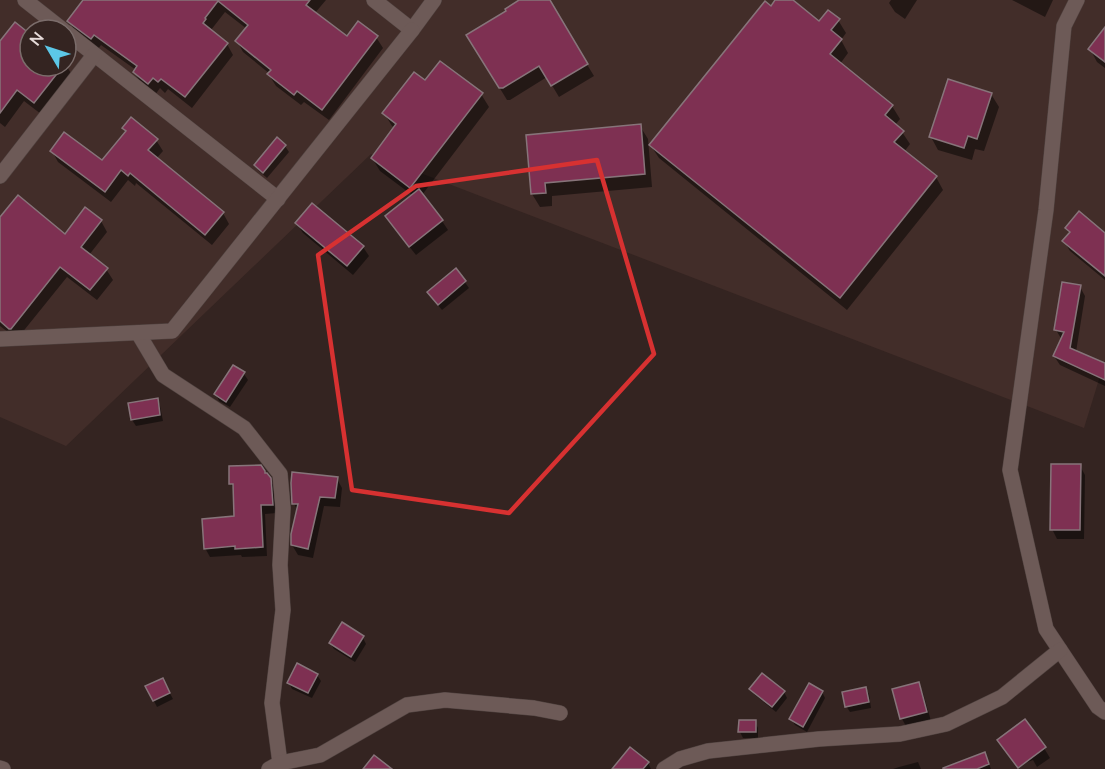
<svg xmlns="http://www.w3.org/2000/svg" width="1105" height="769" viewBox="0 0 1105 769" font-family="'Nunito Sans',sans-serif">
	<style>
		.built { fill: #422d29; fill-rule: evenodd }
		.shadow { fill: #0007 }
		.building { fill: #7e3052; stroke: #87747a; stroke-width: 1.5 }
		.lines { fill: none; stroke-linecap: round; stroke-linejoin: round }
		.minor-casing { stroke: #504340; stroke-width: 16 }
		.minor { stroke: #6d5a57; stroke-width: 15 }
		.marked { fill: none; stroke: #d73131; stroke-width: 4.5; stroke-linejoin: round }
	</style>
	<rect width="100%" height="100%" fill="#342421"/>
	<path class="built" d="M0 0H1105V360L1084 428 371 154 66 446 0 417ZM30 30H66V66H30Z"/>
	<g class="shadow">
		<path d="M85 0H326L315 13 348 38 376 37 383 48 329 120 304 102 301 105 276 86 269 75 270 74 243 52 237 41 247 29 225 12 211 30 227 44 233 55 192 108 168 89 165 93 160 88 155 95 141 83 134 72 136 70 101 45 98 49 76 32 69 21Z"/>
		<path d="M522 0H548L594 76 559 97 547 77 510 100H507L468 36 508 11Z"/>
		<path d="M777 0H791L819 23 838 20 846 33 841 40 848 53 840 64 892 106 900 119 895 125 902 132 910 144 904 152 936 177 943 190 847 310 659 158 651 146Z"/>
		<path d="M891 0H917L905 19 895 12 889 3Z"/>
		<path d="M1012 0H1053L1045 17Z"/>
		<path d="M1105 29V68L1097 62 1090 49Z"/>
		<path d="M30 36V66H66V65L72 75 41 114 24 101 5 127 0 123V43Z"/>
		<path d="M426 82 481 94 489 107 422 195 442 221 448 230 416 255 392 225 387 216 412 195 380 171 372 158 395 128 392 126 384 113Z"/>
		<path d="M991 94 999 107 984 151 975 149 972 160 938 150 931 137Z"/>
		<path d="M640 126 648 139 652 187 552 196V206L540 207 532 194 527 136Z"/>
		<path d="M124 128 156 140 163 151 156 159 223 213 229 224 212 245 136 183 135 186 128 180 111 202 58 162 52 151 103 162 126 132Z"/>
		<path d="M277 140 285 146 289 152 267 178 259 171 255 165Z"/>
		<path d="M101 221 107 232 89 255 106 269 113 280 97 300 67 277 17 339 0 326V232L65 236Z"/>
		<path d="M297 224 363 247 369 256 353 275 303 233Z"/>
		<path d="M1067 228 1105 234V280L1070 251 1064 241 1070 234Z"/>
		<path d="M456 270 469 288 442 310 432 298Z"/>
		<path d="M1080 287 1085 296 1076 352 1105 365V386L1060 365 1054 356 1062 340 1056 330Z"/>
		<path d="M234 367 244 374 248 380 230 407 219 401 216 394Z"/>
		<path d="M157 400 160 406 163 421 136 426 132 420Z"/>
		<path d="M1080 466 1085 475 1084 539H1057L1052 529Z"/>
		<path d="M269 479 275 488 277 513 265 514 267 556 242 557 241 555 210 557 205 548 235 518V491L231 484Z"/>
		<path d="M337 479 342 488 340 507 324 506 313 558 298 555 292 545 298 511 294 504Z"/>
		<path d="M363 638 366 644 355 662 334 649 330 643Z"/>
		<path d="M317 675 321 681 312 698 292 689 289 683Z"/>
		<path d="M918 683 923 693 931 721 907 728 902 719 894 690Z"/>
		<path d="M166 686 173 699 157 707 147 687Z"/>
		<path d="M865 688 869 694 871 708 850 712 846 706Z"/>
		<path d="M751 689 784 692 787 698 776 712 755 695Z"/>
		<path d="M822 692 825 698 807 732 795 725 791 719Z"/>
		<path d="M755 722 758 728V738H743L740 732Z"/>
		<path d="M1044 748 1050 758 1037 767 1033 760 1017 766Z"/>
		<path d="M985 754 991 769H960Z"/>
		<path d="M918 762 921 769H893L899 767Z"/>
		<path d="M648 763 651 769H614Z"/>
	</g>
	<g class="building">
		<path d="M83 0H310L306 5 347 36 358 21 378 36 322 110 297 91 294 95 267 74 271 70 235 41 248 25 218 1 205 18 206 19 203 23 228 43 185 97 161 79 158 82 153 78 148 84 133 72 137 66 94 35 91 39 67 21Z"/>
		<path d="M519 0H550L588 64 551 86 539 66 503 88H499L466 35 506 11 505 9Z"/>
		<path d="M775 0H793L819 21 828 10 840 19 831 30 842 39 830 54 893 105 885 115 904 131 894 142 937 176 840 298 649 145 765 1 771 6Z"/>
		<path d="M15 22 30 34V66H63L34 103 17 90 0 113V41Z"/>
		<path d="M1105 27V62L1088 49Z"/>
		<path d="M440 61 483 93 410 188 371 158 396 124 382 113 414 72 425 80Z"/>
		<path d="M948 79 992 93 977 139 968 136 964 148 929 137Z"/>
		<path d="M131 117 158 139 148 150 224 212 205 235 130 173 128 176 121 170 105 192 50 151 64 132 102 160 126 131 122 128Z"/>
		<path d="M641 124 645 174 545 183 546 193 531 194 526 135Z"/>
		<path d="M277 137 286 145 263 173 254 165Z"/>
		<path d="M419 189 443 220 409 247 385 216Z"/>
		<path d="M18 195 65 234 85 207 102 220 81 247 108 268 90 290 60 267 11 329H9L0 321V217Z"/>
		<path d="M312 203 364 246 347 266 295 223Z"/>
		<path d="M1079 211 1105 233V276L1062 241 1070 232 1065 228Z"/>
		<path d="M456 268 466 281 438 305 427 292Z"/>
		<path d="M1062 282 1081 285 1070 348 1105 363V380L1053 356 1064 332 1054 330Z"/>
		<path d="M233 365 245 372 226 402 214 394Z"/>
		<path d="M158 398 160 415 131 420 128 403Z"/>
		<path d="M1051 464H1081L1080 530H1050Z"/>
		<path d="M261 465 265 471V473H267L271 478 273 505H261L263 547 235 549V546L204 549 202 519 234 516 233 484H229V466Z"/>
		<path d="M292 472 338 477 335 498 320 497 308 549 291 545V534L298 504H292L291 483Z"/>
		<path d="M342 622 364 636 351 657 329 643Z"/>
		<path d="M297 663 318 674 308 693 287 683Z"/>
		<path d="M762 673 785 691 772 707 749 689Z"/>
		<path d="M163 678 170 693 153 701 145 686Z"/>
		<path d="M919 682 927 712 900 719 892 689Z"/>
		<path d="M809 683 823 691 803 727 789 719Z"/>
		<path d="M866 687 869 702 845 707 842 692Z"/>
		<path d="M1025 719 1046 747 1018 768 997 740Z"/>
		<path d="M739 720H756V732H738Z"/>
		<path d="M630 747 649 762 643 769H612Z"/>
		<path d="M985 752 989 764 977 769H943V768Z"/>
		<path d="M374 755 392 769H363Z"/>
	</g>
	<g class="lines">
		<defs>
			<g id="minor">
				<path d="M25 0 63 30"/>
				<path d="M374 0 412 30 434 0"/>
				<path d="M1077 0 1064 26 1046 210 1010 470 1046 629 1098 707 1105 712"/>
				<path d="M66 32 278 199"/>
				<path d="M0 176 94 55"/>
				<path d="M138 333 163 375 244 428 280 474 283 508 280 565 283 610 272 703 280 763"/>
				<path d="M0 339 172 331 412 30"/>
				<path d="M0 768 3 769"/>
				<path d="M269 769 280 763 320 755 407 705 445 700 534 708 560 713"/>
				<path d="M664 769 680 759 708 751 819 739 900 734 946 724 1002 697 1060 650"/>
			</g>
		</defs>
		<use href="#minor" class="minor-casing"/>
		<use href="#minor" class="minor"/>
	</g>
	<path class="marked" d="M597 160 654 354 509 513 352 490 318 255 416 186Z"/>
	<g transform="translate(48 48) rotate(309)"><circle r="28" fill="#342421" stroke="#7b6d6b" stroke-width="1.5"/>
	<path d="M0-4.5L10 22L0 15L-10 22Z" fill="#5cc7e7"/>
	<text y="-9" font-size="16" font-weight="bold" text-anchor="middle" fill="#e6dbd9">N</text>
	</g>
</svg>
